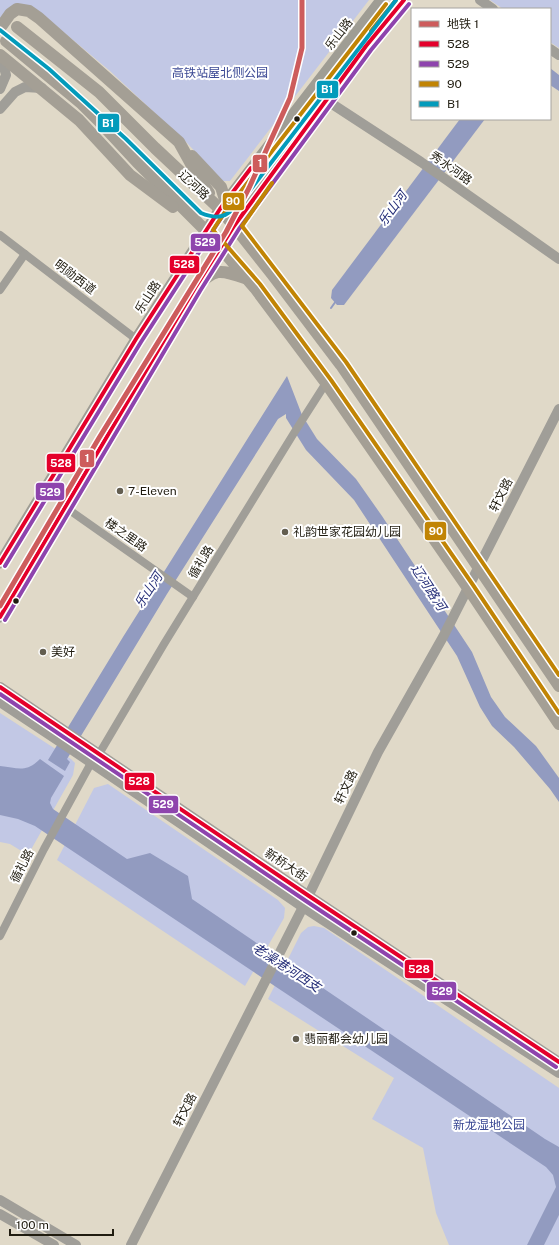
<svg xmlns="http://www.w3.org/2000/svg" width="559" height="1245" viewBox="0 0 559 1245" font-family="'Public Sans','Noto Sans SC',sans-serif">
	<style>
		.green { fill: #c2c8e5 }
		.water { fill: #929bc0 }
		.lines { fill: none; stroke-linecap: round; stroke-linejoin: round }
		.stream { stroke: #929bc0; stroke-width: 2 }
		.minor { stroke: #a09e98; stroke-width: 8 }
		.tertiary { stroke: #a09e98; stroke-width: 10 }
		.secondary { stroke: #9f9d94; stroke-width: 11 }
		.primary { stroke: #a49f95; stroke-width: 12 }
		.bus-1-casing { stroke: #fff; stroke-width: 7 }
		.bus-2-casing { stroke: #fff; stroke-width: 7 }
		.bus-3-casing { stroke: #fff; stroke-width: 7 }
		.bus-4-casing { stroke: #fff; stroke-width: 7 }
		.bus-1 { stroke: #e4002b; stroke-width: 4 }
		.bus-2 { stroke: #8e44ad; stroke-width: 4 }
		.bus-3 { stroke: #c18404; stroke-width: 4 }
		.bus-4 { stroke: #039bbb; stroke-width: 4 }
		.metro-1-casing { stroke: #fff; stroke-width: 8 }
		.metro-1 { stroke: #cd5c5c; stroke-width: 5 }
		.bus-dot { fill: #201c10; stroke: #fff; stroke-width: 1.5 }
		.poi-dot { fill: #635e50; stroke: #fff; stroke-width: 1.5 }
		.labels { text-anchor: middle; stroke-width: 4; stroke-linejoin: round; paint-order: stroke }
		.street-label { font-size: 12px; fill: #201c10; stroke: #fff }
		.park-label { font-size: 12px; fill: #3a4894; stroke: #fff }
		.poi-label { font-size: 12px; fill: #201c10; stroke: #fff; text-anchor: start }
		.water-label { font-size: 13px; font-style: italic; fill: #252e78; stroke: #fff }
		.line-badge { stroke: #fff; stroke-width: 1.5 }
		.badge-label { font-size: 11px; text-anchor: middle; font-weight: bold; fill: #fff }
	</style>
	<rect width="100%" height="100%" fill="#e0d9c8"/>
	<g class="green">
		<path d="M0 0H369L230 181H223L187 143 110 71 36 9 29 5 0 23Z"/>
		<path d="M490 0H559V48L550 42V9H503Z"/>
		<path d="M0 713 71 759 75 763 73 775 28 855 10 844 0 842Z"/>
		<path d="M108 784 278 900 285 908 284 918 245 986 57 860 94 788Z"/>
		<path d="M314 926 324 928 559 1088V1245H449L436 1213 423 1148 372 1119 394 1078 268 999 301 933 308 927Z"/>
	</g>
	<g class="water">
		<path d="M550 68 559 75V91L550 85Z"/>
		<path d="M460 119H485L344 305H337L331 298 332 290Z"/>
		<path d="M287 376 302 415 317 439 356 479 382 516 472 652 491 697 505 717 536 746 559 778V802L550 789 514 747 492 726 480 707 457 656 354 500 306 450 286 418V414L278 419 167 594 67 759 70 762 65 771 48 760 123 637Z"/>
		<path d="M40 759 64 776 51 798 50 803 53 809 127 859 150 853 188 876 192 899 545 1139 559 1147V1215L544 1245H527L556 1187 553 1175 546 1167 35 826 18 819 0 815V766C18 768 26 773 40 759Z"/>
	</g>
	<g class="lines">
		<path class="stream" d="M331 308 336 301"/>
		<g class="minor">
			<path d="M0 235 136 339"/>
			<path d="M0 290 25 254"/>
			<path d="M65 507 193 597"/>
			<path d="M99 754 164 644 294 433 326 383"/>
			<path d="M0 936 44 849 91 763"/>
		</g>
		<g class="tertiary">
			<path d="M480 0 493 9"/>
			<path d="M550 49 559 55"/>
			<path d="M0 89 6 75 1 56"/>
			<path d="M326 100 421 162 559 259"/>
			<path d="M0 109 15 92 25 87 42 88"/>
			<path d="M0 687 309 896 559 1062"/>
			<path d="M0 702 71 749 303 907 559 1073"/>
			<path d="M0 1200 76 1245"/>
			<path d="M0 1214 54 1245"/>
			<path d="M131 1245 303 907 378 752 443 637 559 409"/>
		</g>
		<g class="secondary">
			<path d="M0 563 136 339 220 209 381 0"/>
			<path d="M0 617 195 288 234 226 366 46 404 0"/>
		</g>
		<g class="primary">
			<path d="M17 27 99 92 155 148 220 209 234 226 272 274 341 365 559 686"/>
			<path d="M0 28 10 14 17 9 29 11 39 18 179 142 195 171 209 193"/>
			<path d="M6 41 82 104 98 120 137 162 206 231 255 288 326 383 468 588 559 724"/>
			<path d="M0 55 79 120 130 175 173 207"/>
			<path d="M192 156 221 187 231 219"/>
			<path d="M195 288C215 268 219 269 245 278"/>
		</g>
		<defs>
			<g id="bus-1">
				<path d="M0 563 136 339 220 209 251 168"/>
				<path d="M0 617 195 288 234 226 366 46 404 0"/>
				<path d="M0 687 309 896 559 1062"/>
			</g>
			<g id="bus-2">
				<path d="M5 566 141 342 225 212 256 172"/>
				<path d="M5 620 200 291 239 229 371 50 409 4"/>
				<path d="M0 694 306 901 556 1067"/>
			</g>
			<g id="bus-3">
				<path d="M386 4 225 212 213 230 260 284 331 380 473 585 559 713"/>
				<path d="M371 31 396 0"/>
				<path d="M272 183 242 226 346 362 559 675"/>
			</g>
			<path id="bus-4" d="M0 30 49 69 126 139 201 213C222 222 230 214 244 198L396 0"/>
		</defs>
		<use href="#bus-1" class="bus-1-casing"/>
		<use href="#bus-2" class="bus-2-casing"/>
		<use href="#bus-3" class="bus-3-casing"/>
		<use href="#bus-4" class="bus-4-casing"/>
		<use href="#bus-1" class="bus-1"/>
		<use href="#bus-2" class="bus-2"/>
		<use href="#bus-3" class="bus-3"/>
		<use href="#bus-4" class="bus-4"/>
		<defs>
			<path id="metro-1" d="M0 606 99 438 226 232 249 188 290 98 302 48V0"/>
		</defs>
		<use href="#metro-1" class="metro-1-casing"/>
		<use href="#metro-1" class="metro-1"/>
	</g>
	<g class="bus-dot">
		<circle cx="297" cy="119" r="3.5"/>
		<circle cx="16" cy="601" r="3.5"/>
		<circle cx="354" cy="933" r="3.5"/>
	</g>
	<g class="poi-dot">
		<circle cx="120" cy="491" r="4"/>
		<circle cx="285" cy="532" r="4"/>
		<circle cx="43" cy="652" r="4"/>
		<circle cx="296" cy="1039" r="4"/>
	</g>
	<g class="labels">
		<g class="street-label">
			<text transform="translate(339 34) rotate(-52)" y="4">乐山路</text>
			<text transform="translate(451 168) rotate(35)" y="4">秀水河路</text>
			<text transform="translate(194 185) rotate(43)" y="4">辽河路</text>
			<text transform="translate(75 277) rotate(37)" y="4">明勋西道</text>
			<text transform="translate(148 297) rotate(-57)" y="4">乐山路</text>
			<text transform="translate(501 495) rotate(-63)" y="4">轩文路</text>
			<text transform="translate(126 535) rotate(35)" y="4">楼之里路</text>
			<text transform="translate(201 562) rotate(-59)" y="4">循礼路</text>
			<text transform="translate(346 787) rotate(-64)" y="4">轩文路</text>
			<text transform="translate(286 865) rotate(34)" y="4">新桥大街</text>
			<text transform="translate(22 866) rotate(-63)" y="4">循礼路</text>
			<text transform="translate(185 1110) rotate(-63)" y="4">轩文路</text>
		</g>
		<g class="park-label">
			<text x="220" y="77">高铁站屋北侧公园</text>
			<text x="489" y="1129">新龙湿地公园</text>
		</g>
		<g class="poi-label">
			<text x="128" y="495">7-Eleven</text>
			<text x="293" y="536">礼韵世家花园幼儿园</text>
			<text x="51" y="656">美好</text>
			<text x="304" y="1043">翡丽都会幼儿园</text>
		</g>
		<g class="water-label">
			<text transform="translate(392 208) rotate(-54)" y="5">乐山河</text>
			<text transform="translate(429 587) rotate(57)" y="5">辽河路河</text>
			<text transform="translate(148 590) rotate(-57)" y="5">乐山河</text>
			<text transform="translate(287 967) rotate(33)" y="5">老澡港河西支</text>
		</g>
	</g>
	<g class="line-badge">
		<rect x="316" y="80" width="23" height="19" rx="4" fill="#039bbb"/>
		<rect x="97" y="113" width="23" height="20" rx="4" fill="#039bbb"/>
		<rect x="252" y="154" width="16" height="19" rx="4" fill="#cd5c5c"/>
		<rect x="222" y="192" width="23" height="19" rx="4" fill="#c18404"/>
		<rect x="190" y="233" width="31" height="19" rx="4" fill="#8e44ad"/>
		<rect x="169" y="255" width="31" height="19" rx="4" fill="#e4002b"/>
		<rect x="79" y="449" width="16" height="19" rx="4" fill="#cd5c5c"/>
		<rect x="46" y="453" width="30" height="20" rx="4" fill="#e4002b"/>
		<rect x="35" y="482" width="30" height="19" rx="4" fill="#8e44ad"/>
		<rect x="424" y="521" width="23" height="20" rx="4" fill="#c18404"/>
		<rect x="124" y="772" width="31" height="19" rx="4" fill="#e4002b"/>
		<rect x="148" y="795" width="31" height="19" rx="4" fill="#8e44ad"/>
		<rect x="404" y="959" width="30" height="20" rx="4" fill="#e4002b"/>
		<rect x="426" y="981" width="31" height="20" rx="4" fill="#8e44ad"/>
	</g>
	<g class="badge-label">
		<text x="327" y="93">B1</text>
		<text x="108" y="127">B1</text>
		<text x="260" y="167">1</text>
		<text x="233" y="205">90</text>
		<text x="205" y="246">529</text>
		<text x="184" y="268">528</text>
		<text x="87" y="462">1</text>
		<text x="61" y="467">528</text>
		<text x="50" y="496">529</text>
		<text x="436" y="535">90</text>
		<text x="139" y="785">528</text>
		<text x="163" y="808">529</text>
		<text x="419" y="973">528</text>
		<text x="442" y="995">529</text>
	</g>
	<rect x="411" y="8" width="140" height="112" fill="#ffffff" stroke="#a6a49f"/>
	<rect x="419" y="21" width="20" height="6" fill="#cd5c5c" stroke="#a6a49f"/>
	<text x="447" y="28" font-size="12" fill="#201c10">地铁 1</text>
	<rect x="419" y="41" width="20" height="6" fill="#e4002b" stroke="#a6a49f"/>
	<text x="447" y="48" font-size="12" fill="#201c10">528</text>
	<rect x="419" y="61" width="20" height="6" fill="#8e44ad" stroke="#a6a49f"/>
	<text x="447" y="68" font-size="12" fill="#201c10">529</text>
	<rect x="419" y="81" width="20" height="6" fill="#c18404" stroke="#a6a49f"/>
	<text x="447" y="88" font-size="12" fill="#201c10">90</text>
	<rect x="419" y="101" width="20" height="6" fill="#039bbb" stroke="#a6a49f"/>
	<text x="447" y="108" font-size="12" fill="#201c10">B1</text>
	<path d="M10 1229v6h103v-6" fill="none" stroke="#201c10" stroke-width="2"/>
	<text x="16" y="1229" font-size="12" fill="#201c10" stroke="#ffffff" stroke-width="3" paint-order="stroke">100 m</text>
</svg>
